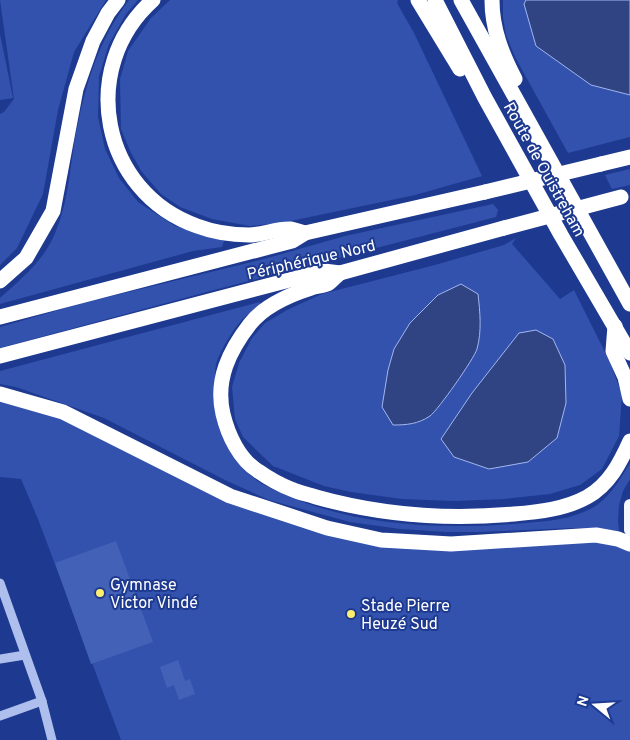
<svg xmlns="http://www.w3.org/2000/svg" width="630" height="740" viewBox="0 0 630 740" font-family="Overpass,sans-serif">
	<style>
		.green { fill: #3252ae }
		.water { fill: #304484; stroke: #a2b7ef }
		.building { fill: #4361b6 }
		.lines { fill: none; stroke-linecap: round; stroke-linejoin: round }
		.minor { stroke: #afbfed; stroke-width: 9 }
		.major { stroke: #f5f7ff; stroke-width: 12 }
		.highway { stroke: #fff; stroke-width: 15 }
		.highway-bridge { stroke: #fff; stroke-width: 15 }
		.poi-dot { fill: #fcee6e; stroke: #1e3a90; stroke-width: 2 }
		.labels { text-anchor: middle; stroke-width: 4; stroke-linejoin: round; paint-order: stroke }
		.street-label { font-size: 16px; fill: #fff; stroke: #1e3a90 }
		.poi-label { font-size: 16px; fill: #fff; stroke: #1e3a90; text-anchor: start }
	</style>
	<rect width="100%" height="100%" fill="#1e3a90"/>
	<g class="green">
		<path d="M0 0H106L74 52 58 110 43 194 17 248 0 265V114L4 112 14 99Z"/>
		<path d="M129 0H138L126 14 109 44 99 76 98 117 105 149 119 178 138 202 175 226 224 241 222 247 193 251 0 304V298C20 280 41 263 53 238 67 207 69 178 74 145 83 93 96 43 129 0Z"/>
		<path d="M170 0H398L397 3 414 33 482 176 415 195 281 223 250 226 212 219 180 207 161 194 142 172 131 153 121 129 120 79 128 51 151 18Z"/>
		<path d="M503 0H526L525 4 536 46 591 85 630 95V137L568 153 515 57 506 35 503 17Z"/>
		<path d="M0 34 13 98 0 100Z"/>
		<path d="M630 169V185L612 189 605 175Z"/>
		<path d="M493 204 498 210 496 217 214 290 0 348V327L83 303 264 259 345 236Z"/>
		<path d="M516 238 512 244 560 299 574 290 610 362 622 395 619 436 602 469 580 485 550 494 504 499 454 501 402 499 351 492 324 486 273 466 243 437 235 419 232 387 239 363 252 338 265 323 287 310 322 294 435 265 504 245Z"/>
		<path d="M260 302 261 306C256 309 250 312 246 316 235 325 220 351 216 364 215 370 215 377 215 383 212 425 226 460 262 484 270 488 279 492 286 495 357 527 448 530 525 523 550 521 576 519 597 505 611 495 621 478 630 463V479L623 491 619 505 618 521 619 531 572 528 478 532H446L400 529 350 522 269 500 225 480 104 418 16 387 0 384V371Z"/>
		<path d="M0 394 63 412 230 496 381 540 526 538 630 544V740H121L38 519 21 479 0 477Z"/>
	</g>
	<g class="water">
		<path d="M526 0H630V95L591 85 536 46 524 4Z"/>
		<path d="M461 284 478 294C480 312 482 331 477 349 474 359 438 410 430 416 418 424 407 425 393 425L382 407 388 370 394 349 410 323 438 295Z"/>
		<path d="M536 330 553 339 565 365 566 403 557 438 528 462 489 469 454 457 441 439 472 393 519 333Z"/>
	</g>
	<g class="building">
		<path d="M116 541 153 642 91 664 55 563Z"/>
		<path d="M178 660 185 681 190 679 195 694 179 700 174 685 167 688 160 667Z"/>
	</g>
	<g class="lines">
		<g class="minor">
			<path d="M0 583 42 701 52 740"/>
			<path d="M0 659 25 655"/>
			<path d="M0 716 42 701"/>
		</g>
		<path class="major" d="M630 505V530"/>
		<g class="highway">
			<path d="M153 0C77 68 101 192 197 226 213 232 232 235 249 235 263 235 277 228 291 229 295 230 301 232 305 233"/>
			<path d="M418 0 460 69"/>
			<path d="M435 0 485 98 561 235 630 353"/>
			<path d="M461 0 630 304"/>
			<path d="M492 0C492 29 502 54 515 79"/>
			<path d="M601 164 630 157"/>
			<path d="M340 273C336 276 333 280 329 283 324 286 316 286 311 288 289 295 264 306 250 324 229 351 215 380 223 414 228 435 239 459 258 471 268 478 280 485 291 489 299 493 308 494 316 497 380 515 448 520 514 514 539 512 565 509 587 497 609 485 620 463 630 441"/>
			<path d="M0 281 26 258 53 211 76 89 93 41 108 13 118 0"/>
			<path d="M0 317 292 241 305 233 485 192"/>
			<path d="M615 326 613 351 625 377 630 399"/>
			<path d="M0 356 324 271 340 273 504 228"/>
			<path d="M0 394 63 412 230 496 327 528 381 540 451 544 596 535 618 539 630 544"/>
		</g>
		<g class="highway-bridge">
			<path d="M485 192 601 164"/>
			<path d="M504 228 621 197"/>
		</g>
	</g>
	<g class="poi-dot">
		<circle cx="100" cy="593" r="5"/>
		<circle cx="351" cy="614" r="5"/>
	</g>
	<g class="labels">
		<g class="street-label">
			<text transform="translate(545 169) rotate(61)" y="6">Route de Ouistreham</text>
			<text transform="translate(311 259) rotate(-13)" y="6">Périphérique Nord</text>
		</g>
		<g class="poi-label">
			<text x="110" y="590">Gymnase<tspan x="110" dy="18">Victor Vindé</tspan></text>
			<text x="361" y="611">Stade Pierre<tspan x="361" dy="18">Heuzé Sud</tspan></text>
		</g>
	</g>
	<g transform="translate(595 705) rotate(288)" stroke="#1e3a90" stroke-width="4" paint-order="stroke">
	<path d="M0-4L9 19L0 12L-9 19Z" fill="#ffffff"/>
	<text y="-8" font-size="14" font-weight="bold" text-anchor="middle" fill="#ffffff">N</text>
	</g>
</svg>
